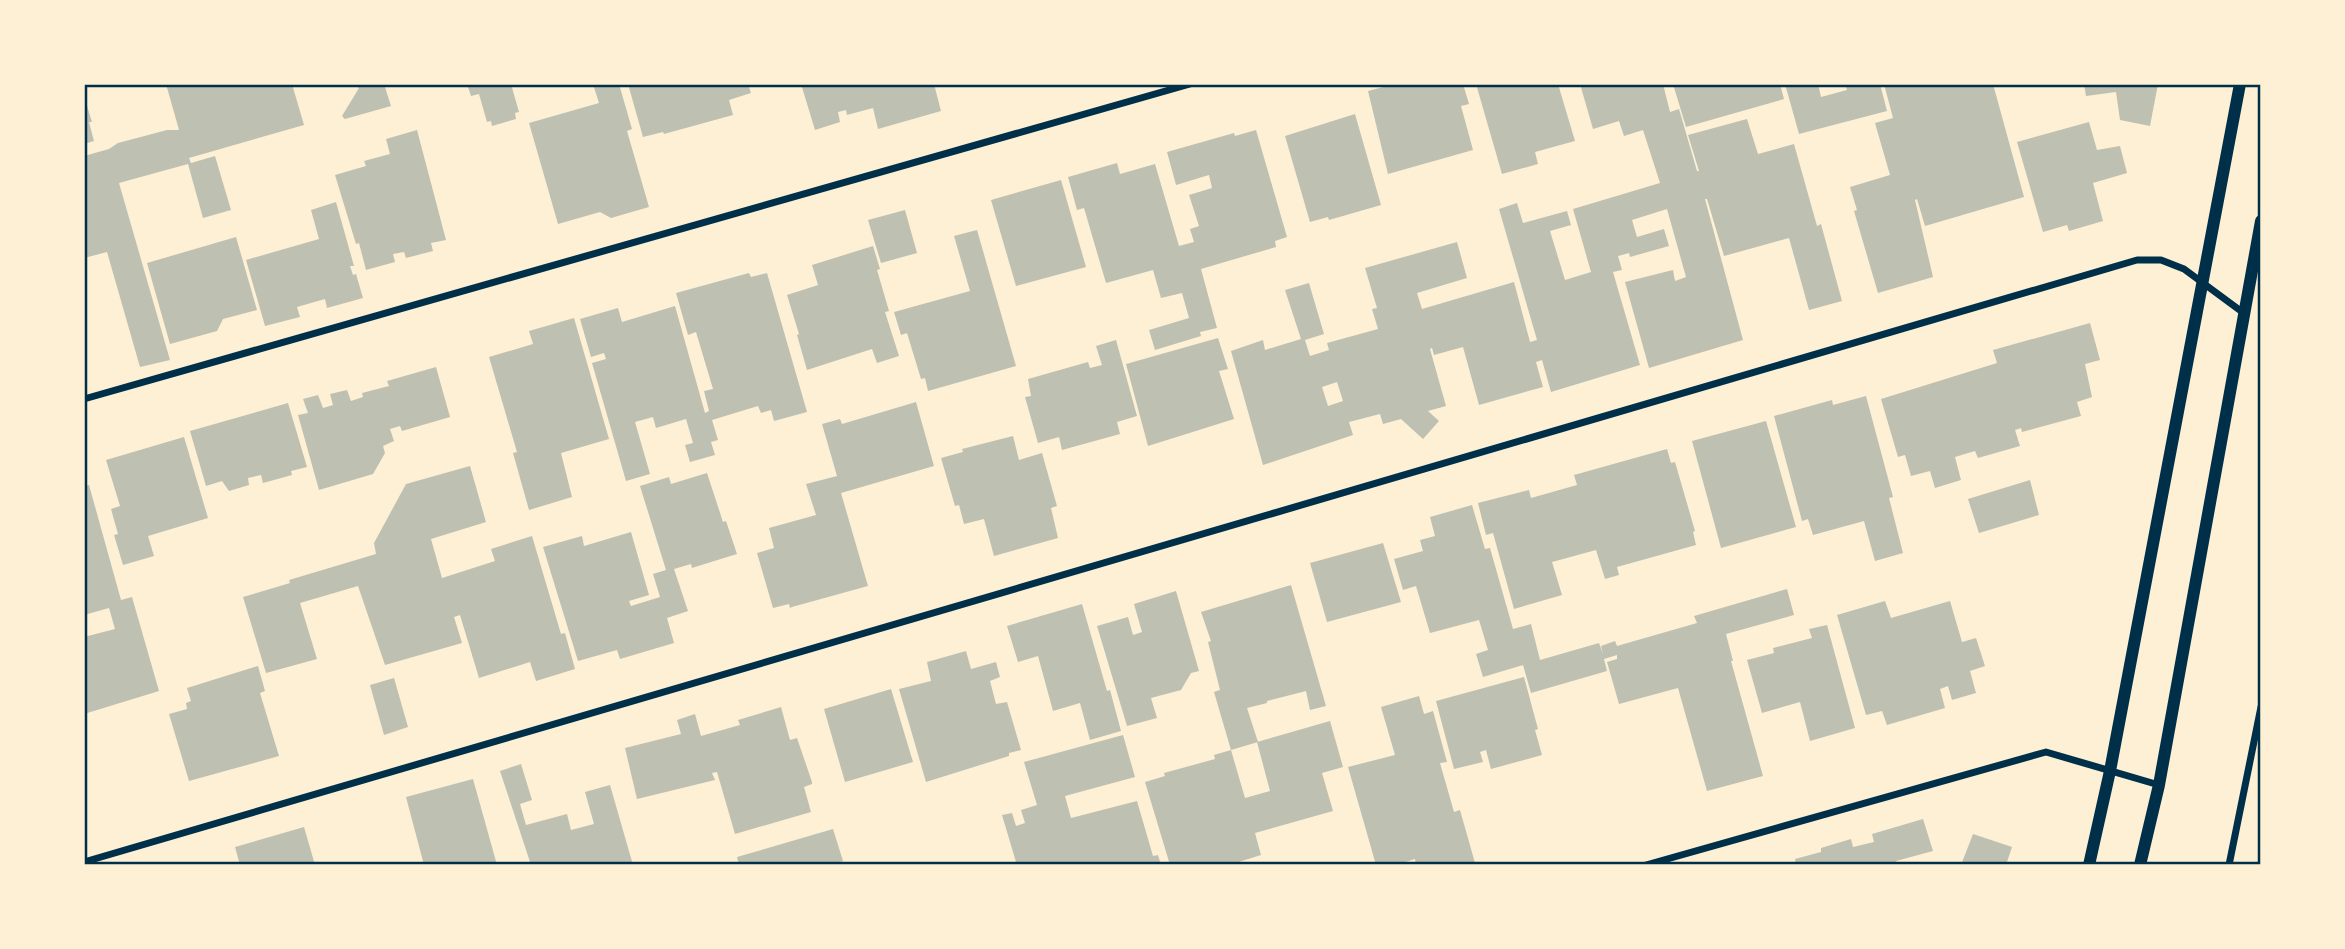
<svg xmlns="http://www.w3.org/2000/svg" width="2345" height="949" viewBox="0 0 2345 949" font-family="'Nunito Sans',sans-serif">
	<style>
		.building { fill: #bec0b2; fill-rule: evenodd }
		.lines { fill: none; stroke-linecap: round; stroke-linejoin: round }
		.minor { stroke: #003049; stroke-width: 7 }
		.tertiary { stroke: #003049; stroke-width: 12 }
		.neatline { fill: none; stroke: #003049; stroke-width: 2.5 }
	</style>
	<rect width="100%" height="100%" fill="#fdf0d5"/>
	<g class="building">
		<path d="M166 84H292L304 125 189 158 191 163 215 156 231 210 203 218 188 164 119 183 170 360 140 367 107 252 84 258V156L109 149 118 143 167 130H179Z"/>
		<path d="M353 84H384L391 106 345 119 342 116 359 88Z"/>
		<path d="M467 84H511L519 112 515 113 516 119 492 126 491 121 487 122 479 94 471 96Z"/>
		<path d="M593 84H619L632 129 627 131 649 207 611 218 600 212 558 224 529 123 599 103Z"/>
		<path d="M628 84H748L751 93 729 100 733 115 664 134 663 132 643 137Z"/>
		<path d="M801 84H934L941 111 878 129 873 108 847 115 846 110 838 112 840 122 815 130Z"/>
		<path d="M1395 84H1463L1469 104 1461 106 1473 150 1388 174 1368 91Z"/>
		<path d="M1476 84H1558L1575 141 1535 152 1538 164 1502 174Z"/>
		<path d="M1580 84H1663L1670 112 1679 109 1697 171H1699L1688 135 1747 119 1758 154 1794 144 1817 226 1821 224 1842 301 1809 310 1789 238 1724 256 1707 199H1705L1743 340 1649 368 1625 282 1673 270 1675 281 1686 277 1667 209 1632 220 1637 237 1664 229 1669 246 1630 257 1629 253 1618 256 1622 270 1613 272 1640 365 1551 392 1542 360 1536 362 1543 387 1479 405 1463 347 1434 355 1432 348 1430 349 1446 406 1428 411 1439 421 1423 439 1401 419 1383 424 1380 414 1349 422 1353 435 1263 465 1231 351 1263 340 1265 350 1301 339 1285 290 1309 283 1324 334 1305 340 1310 356 1329 350 1327 343 1378 329 1372 309 1377 308 1365 268 1457 242 1467 278 1417 293 1422 309 1514 282 1530 342 1537 340 1499 209 1517 203 1523 223 1567 211 1571 225 1550 231 1565 280 1591 272 1573 209 1660 183 1643 130 1624 136 1619 121 1593 129ZM1337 382 1343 401 1328 406 1322 387Z"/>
		<path d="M1673 84H1780L1784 99 1686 127Z"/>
		<path d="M1785 84H1818L1821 97 1847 90 1845 84H1880L1887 111 1799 134Z"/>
		<path d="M1884 84H1993L2024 197 1925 226 1917 199 1915 200 1933 277 1878 293 1854 211 1857 210 1850 187 1890 175 1875 123 1893 118Z"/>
		<path d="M2084 84H2158L2150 126 2120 120 2116 92 2086 96Z"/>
		<path d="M84 96 92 122H89L94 141 84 144Z"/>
		<path d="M1355 114 1381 205 1329 220 1328 217 1310 222 1285 136Z"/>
		<path d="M2089 122 2097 150 2120 146 2127 173 2093 183 2103 221 2069 231 2067 225 2043 232 2017 142Z"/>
		<path d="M417 130 446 240 431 243 433 251 406 258 404 252 393 254 395 262 366 270 359 243 356 244 335 175 366 166 364 161 390 154 386 139Z"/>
		<path d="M1256 130 1287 237 1275 241 1276 247 1201 269 1217 328 1200 332 1201 336 1155 350 1149 330 1189 318 1182 293 1161 298 1153 270 1106 283 1084 208 1077 210 1068 177 1117 163 1120 174 1155 164 1179 246 1194 242 1190 229 1199 226 1189 195 1212 188 1209 175 1176 185 1167 152 1234 133 1235 136Z"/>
		<path d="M1061 180 1086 267 1016 286 991 200Z"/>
		<path d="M336 202 354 266H350L353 275 356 274 363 298 327 308 325 299 297 307 300 317 265 326 246 260 319 239 311 210Z"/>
		<path d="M905 210 917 253 881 263 868 220Z"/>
		<path d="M977 230 1016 366 928 391 925 378 921 379 907 333 901 335 894 312 970 291 954 236Z"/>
		<path d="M236 237 257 310 223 319 217 331 170 344 147 263Z"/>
		<path d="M873 246 880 269 877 270 889 311 885 312 899 356 877 363 872 349 807 370 797 335 799 334 787 295 818 285 812 265Z"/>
		<path d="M749 273 751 277 767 273 807 412 774 421 771 410 761 413 758 406 712 420 718 440 711 442 715 455 690 462 685 445 693 443 686 419 656 428 653 417 635 422 650 474 626 481 592 363 606 359 604 353 591 357 580 319 618 308 622 322 675 306 705 413 709 411 704 391 713 389 696 332 688 335 676 293Z"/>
		<path d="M574 318 609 439 561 453 572 497 529 510 513 453 517 452 489 357 533 344 529 331Z"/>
		<path d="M2090 323 2100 360 2085 364 2092 397 2077 402 2081 416 2022 432 2021 428 2015 430 2020 446 1978 458 1975 451 1955 457 1961 480 1935 488 1930 471 1911 476 1905 455 1898 457 1881 399 1997 363 1993 350Z"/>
		<path d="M1218 338 1228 369 1219 371 1234 419 1148 446 1126 364Z"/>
		<path d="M1116 340 1137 416 1117 422 1120 434 1062 450 1059 437 1038 443 1025 397 1031 396 1028 379 1088 362 1090 368 1102 365 1096 346Z"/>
		<path d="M436 367 450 417 402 431 400 426 390 429 394 441 383 446 385 453 373 474 319 490 298 415 308 413 303 399 318 395 323 408 333 405 330 394 347 390 351 401 363 397 362 393 389 386 387 381Z"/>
		<path d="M1866 396 1893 497 1889 498 1903 553 1875 561 1864 521 1813 535 1808 519 1802 521 1774 416 1832 400 1833 405Z"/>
		<path d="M916 402 934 466 841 493 868 586 792 607 790 608 789 604 773 608 757 553 774 548 769 528 816 515 806 484 837 476 822 424 840 419 842 424Z"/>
		<path d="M288 403 307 467 291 471 292 475 263 483 261 475 248 478 249 485 229 491 222 481 206 486 190 431Z"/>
		<path d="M1766 421 1796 527 1721 548 1692 441Z"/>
		<path d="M1013 436 1019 460 1042 453 1057 506 1051 508 1058 538 994 556 984 519 964 524 959 505 955 506 941 458 963 452 962 449Z"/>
		<path d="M184 437 208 518 148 536 154 556 123 565 114 535 118 534 111 509 120 506 106 460Z"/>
		<path d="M1667 449 1671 463 1675 462 1695 531 1693 532 1696 545 1617 567 1619 575 1605 579 1596 550 1552 562 1562 595 1514 609 1493 533 1486 535 1478 503 1529 490 1531 498 1577 485 1574 475Z"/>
		<path d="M470 466 486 522 431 539 442 578 495 561 491 549 532 536 561 634 565 633 575 669 536 681 530 662 479 678 460 615 454 617 462 643 385 665 358 586 300 603 317 659 266 673 243 597 290 583 289 580 376 554 374 543 406 484Z"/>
		<path d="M707 473 723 522 726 521 737 554 695 567 692 568 691 564 674 569 688 611 667 618 674 643 620 659 617 650 578 661 543 547 582 536 584 546 631 532 649 595 629 601 631 606 660 597 653 574 666 570 640 486 669 477 671 484Z"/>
		<path d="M2030 480 2039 515 1979 533 1968 499Z"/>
		<path d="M89 485 121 600 132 597 159 691 84 714V637L115 629 109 608 84 615V486Z"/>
		<path d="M1472 505 1485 549 1490 548 1513 629 1531 624 1540 660 1599 643 1603 654 1601 646 1615 641 1617 646 1697 623 1694 616 1787 589 1794 615 1726 634 1733 661H1731L1763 776 1707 791 1678 688 1619 704 1607 662 1617 659V655L1604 659 1607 671 1531 693 1523 665 1483 677 1476 654 1488 650 1479 620 1430 633 1416 586 1403 590 1394 559 1423 551 1420 540 1435 536 1430 517Z"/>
		<path d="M1383 543 1401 602 1327 622 1310 563Z"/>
		<path d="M1291 585 1326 706 1310 710 1306 691 1267 701V703L1247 708 1258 742 1231 750 1214 692 1220 690 1208 642 1211 641 1201 612Z"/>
		<path d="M1176 591 1199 671 1191 673 1181 690 1151 698 1157 718 1127 726 1097 626 1128 617 1133 635 1142 632 1134 604Z"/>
		<path d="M1885 601 1891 618 1950 601 1962 642 1976 638 1985 666 1970 671 1976 693 1952 700 1948 686 1940 689 1945 708 1887 725 1882 711 1866 715 1837 615Z"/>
		<path d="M1082 604 1107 691 1110 690 1121 731 1090 740 1080 703 1053 711 1038 656 1018 662 1007 626Z"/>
		<path d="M1827 625 1855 728 1810 741 1800 702 1762 713 1747 660 1774 653 1773 648 1812 638 1809 629Z"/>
		<path d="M966 651 971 669 996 662 1000 677 990 681 996 704 1007 702 1021 750 1009 753V756L926 782 899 689 931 681 927 662Z"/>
		<path d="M258 666 265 691 260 693 279 756 189 781 169 714 187 709 186 703 191 701 187 688Z"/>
		<path d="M1524 677 1538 729 1535 730 1542 755 1491 769 1486 750 1480 752 1483 762 1454 769 1436 701Z"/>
		<path d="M394 678 408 727 384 735 370 685Z"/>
		<path d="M891 689 913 762 845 782 824 709Z"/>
		<path d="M1419 696 1424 714 1433 711 1447 762 1440 763 1454 812 1460 810 1475 863 1416 865 1415 859 1395 865H1376L1348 767 1395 755 1381 707Z"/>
		<path d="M781 707 790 740 797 738 812 782V784L804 787 811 812 735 834 717 772 712 773 715 780 637 799 625 748 681 734 677 720 695 714 701 736 740 725 738 720Z"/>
		<path d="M1330 721 1343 767 1322 773 1333 811 1255 833 1261 855 1229 865H1170L1145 782 1165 776 1164 773 1215 759 1214 755 1231 750 1245 798 1270 791 1257 742Z"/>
		<path d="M1123 735 1135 777 1065 796 1071 818 1137 801 1153 856 1158 855 1161 865H1007L1016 862 1002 815 1012 813 1016 826 1025 823 1021 810 1037 805 1024 762Z"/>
		<path d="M521 764 532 800 520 804 526 825 567 814 571 830 594 824 585 792 610 785 633 865H531L500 771Z"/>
		<path d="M473 779 497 865H424L406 797Z"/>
		<path d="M1923 819 1933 851 1896 861 1897 865H1796L1795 859 1821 852V848L1851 839 1853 847 1874 842 1872 834Z"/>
		<path d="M304 827 315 865H240L235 847Z"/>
		<path d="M833 829 843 861 831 865H739L737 857Z"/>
		<path d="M1973 834 2012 847 2006 865H1961Z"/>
	</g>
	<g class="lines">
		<g class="minor">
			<path d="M84 399 1190 84"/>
			<path d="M84 862 2137 260H2161L2184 269 2245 314"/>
			<path d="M1646 865 2046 752 2159 785"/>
			<path d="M2229 865 2261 707"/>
		</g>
		<g class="tertiary">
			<path d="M2089 865 2110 771 2240 84"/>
			<path d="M2140 865 2159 785 2261 221"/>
		</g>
	</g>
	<rect width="2345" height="949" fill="none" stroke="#fdf0d5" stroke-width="172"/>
	<rect x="86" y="86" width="2173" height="777" class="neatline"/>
</svg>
